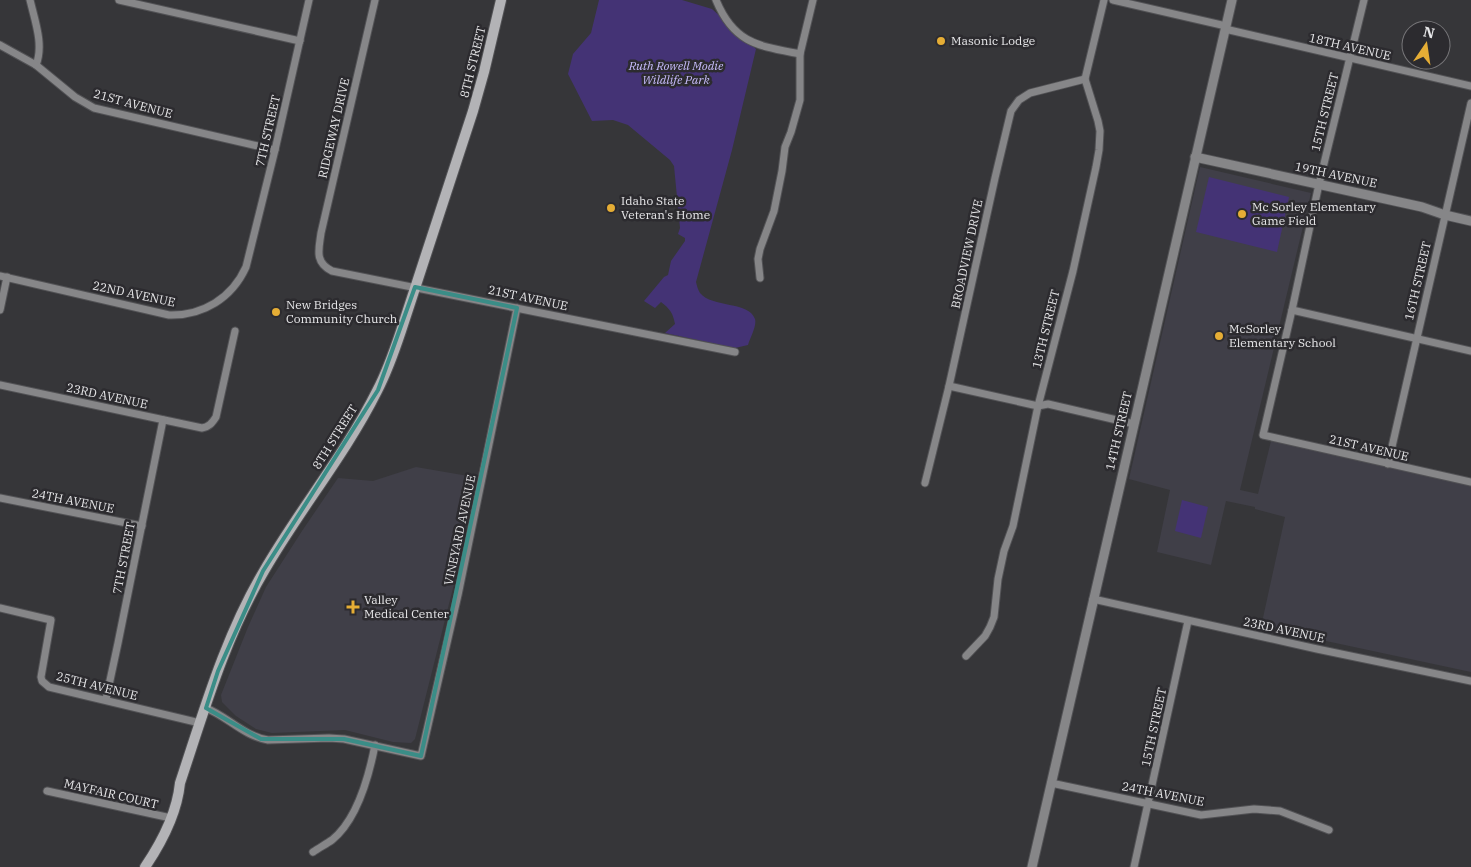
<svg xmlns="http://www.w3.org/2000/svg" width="1471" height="867" viewBox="0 0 1471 867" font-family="'IBM Plex Serif',serif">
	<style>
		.built { fill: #403f48 }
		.green { fill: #443375 }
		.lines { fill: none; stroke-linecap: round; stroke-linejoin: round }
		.minor-casing { stroke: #525255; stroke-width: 9 }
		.tertiary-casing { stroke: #525255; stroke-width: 11 }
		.secondary-casing { stroke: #525255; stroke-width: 12 }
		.minor { stroke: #868688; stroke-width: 7 }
		.tertiary { stroke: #868688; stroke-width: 9 }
		.secondary { stroke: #b3b3b6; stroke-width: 10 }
		.marked { fill: none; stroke: #3a8d87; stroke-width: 4; stroke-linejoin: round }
		.poi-dot { fill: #e5ad35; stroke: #2c2b2f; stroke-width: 2 }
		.labels { text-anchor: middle; stroke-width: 5; stroke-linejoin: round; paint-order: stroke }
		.poi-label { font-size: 12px; fill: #e7e7e9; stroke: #2c2b2f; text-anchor: start }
		.street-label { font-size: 12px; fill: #e7e7e9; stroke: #2c2b2f }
		.park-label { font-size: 12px; font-style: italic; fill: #c7bcfb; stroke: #2c2b2f }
	</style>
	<rect width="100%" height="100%" fill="#363639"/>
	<g class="built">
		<path d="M1200 167 1311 193 1240 490 1258 494 1272 437 1471 482V672L1261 627 1285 517 1255 509V507L1226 501 1211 565 1157 552 1170 490 1129 479Z"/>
		<path d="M416 467 474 477 455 580 415 739 411 743 393 742 345 730 272 733 256 729 236 716 222 702 221 695 248 627 266 587 302 531 338 478 373 481Z"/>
	</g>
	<g class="green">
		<path d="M599 0H682L712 9 756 49 732 150 696 282C697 286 698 290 700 293 712 308 749 301 755 319 757 326 750 338 748 345L735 348 665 333 675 324C673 313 670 309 661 302L655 308 644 301 664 277 668 275 671 261 685 241V238L678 234 680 228 674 166 670 160 628 125 613 120 592 121 568 74 573 54 591 33Z"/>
		<path d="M1209 177 1289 197 1277 252 1196 232Z"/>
		<path d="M1182 500 1208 507 1201 538 1175 531Z"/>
	</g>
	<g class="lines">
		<defs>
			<g id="minor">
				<path d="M30 0C35 21 44 45 36 65"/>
				<path d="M119 0 300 41"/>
				<path d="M375 0 321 233C319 249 314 262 332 271L735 352"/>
				<path d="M716 0C734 44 759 46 800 54"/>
				<path d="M1113 0 1226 26"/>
				<path d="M1364 0 1319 184 1292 310 1263 435 1471 482"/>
				<path d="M1225 29 1471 86"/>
				<path d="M0 45 36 65 75 97 94 108 275 150"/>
				<path d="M0 276 169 315C203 316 232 298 246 267L275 150 309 0"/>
				<path d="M760 278 758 259 760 249 774 211 782 171 785 147 791 132 800 100V54L813 0"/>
				<path d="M0 310 7 277"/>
				<path d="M1292 310 1471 351"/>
				<path d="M0 385 202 428C209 427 212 423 216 417L235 331"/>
				<path d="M949 386 1038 406 1048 404 1134 424"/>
				<path d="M1388 464 1471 103"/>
				<path d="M925 483 949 386 995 178 1011 111 1019 100 1030 93 1085 79"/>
				<path d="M0 498 142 526"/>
				<path d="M1093 599 1317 649 1471 681"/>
				<path d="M0 608 51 620 41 677 42 681 49 687 200 723"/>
				<path d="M966 656 985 636 990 627 994 617 998 579 1004 551 1013 526 1038 406 1073 271 1096 167 1099 150 1100 131 1098 121 1085 79 1104 0"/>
				<path d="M106 699 118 643 163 420"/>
				<path d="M206 708C228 717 244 736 268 740L329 738 344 739 421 756 458 595 517 308"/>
				<path d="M1051 783 1201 815 1254 809 1280 811 1329 830"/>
				<path d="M47 791 171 818"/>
				<path d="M313 852C319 848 326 844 332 840 358 819 369 776 375 745"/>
				<path d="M1134 867 1188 621"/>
			</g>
			<g id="tertiary">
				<path d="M1195 157 1422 207 1445 215 1471 221"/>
				<path d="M1032 867 1232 0"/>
			</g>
			<path id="secondary" d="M145 867C162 842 177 813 180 783 204 711 225 637 264 571 299 510 345 455 377 391 387 372 394 352 401 331L473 111 484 72 501 0"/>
		</defs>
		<use href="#minor" class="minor-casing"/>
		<use href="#tertiary" class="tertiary-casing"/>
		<use href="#secondary" class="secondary-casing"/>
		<use href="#minor" class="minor"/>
		<use href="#tertiary" class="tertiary"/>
		<use href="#secondary" class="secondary"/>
	</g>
	<path class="marked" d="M415 287 517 308 421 756 344 739H261L206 708 218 671 263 571 378 390Z"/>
	<g class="poi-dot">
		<circle cx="941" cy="41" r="5"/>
		<circle cx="611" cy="208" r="5"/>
		<circle cx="1242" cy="214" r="5"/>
		<circle cx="276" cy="312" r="5"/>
		<circle cx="1219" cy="336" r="5"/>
		<path d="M350.5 599.5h5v5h5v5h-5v5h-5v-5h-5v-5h5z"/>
	</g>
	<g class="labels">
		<g class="poi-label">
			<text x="951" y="45">Masonic Lodge</text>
			<text x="621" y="205">Idaho State<tspan x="621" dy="14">Veteran's Home</tspan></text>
			<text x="1252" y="211">Mc Sorley Elementary<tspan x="1252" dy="14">Game Field</tspan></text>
			<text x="286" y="309">New Bridges<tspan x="286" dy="14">Community Church</tspan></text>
			<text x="1229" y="333">McSorley<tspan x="1229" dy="14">Elementary School</tspan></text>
			<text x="364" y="604">Valley<tspan x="364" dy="14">Medical Center</tspan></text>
		</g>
		<g class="street-label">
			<text transform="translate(1350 47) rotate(13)" y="4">18TH AVENUE</text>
			<text transform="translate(473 62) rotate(-76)" y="4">8TH STREET</text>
			<text transform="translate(133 104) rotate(15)" y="4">21ST AVENUE</text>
			<text transform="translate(1325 112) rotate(-76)" y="4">15TH STREET</text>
			<text transform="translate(334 128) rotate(-77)" y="4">RIDGEWAY DRIVE</text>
			<text transform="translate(268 131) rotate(-77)" y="4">7TH STREET</text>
			<text transform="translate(1336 175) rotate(12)" y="4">19TH AVENUE</text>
			<text transform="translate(967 254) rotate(-78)" y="4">BROADVIEW DRIVE</text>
			<text transform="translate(1418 281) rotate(-77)" y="4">16TH STREET</text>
			<text transform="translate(134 294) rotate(12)" y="4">22ND AVENUE</text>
			<text transform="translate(528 298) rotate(12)" y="4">21ST AVENUE</text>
			<text transform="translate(1046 329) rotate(-76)" y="4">13TH STREET</text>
			<text transform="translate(107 396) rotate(12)" y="4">23RD AVENUE</text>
			<text transform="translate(1119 431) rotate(-77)" y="4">14TH STREET</text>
			<text transform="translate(335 437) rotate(-58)" y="4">8TH STREET</text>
			<text transform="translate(1369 448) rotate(13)" y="4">21ST AVENUE</text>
			<text transform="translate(73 501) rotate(11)" y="4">24TH AVENUE</text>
			<text transform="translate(460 530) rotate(-78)" y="4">VINEYARD AVENUE</text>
			<text transform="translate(124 558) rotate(-79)" y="4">7TH STREET</text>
			<text transform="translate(1284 630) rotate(12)" y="4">23RD AVENUE</text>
			<text transform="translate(97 686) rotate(14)" y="4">25TH AVENUE</text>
			<text transform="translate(1154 727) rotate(-78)" y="4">15TH STREET</text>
			<text transform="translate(111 794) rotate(13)" y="4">MAYFAIR COURT</text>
			<text transform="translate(1163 794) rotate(11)" y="4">24TH AVENUE</text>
		</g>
		<g class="park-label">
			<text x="676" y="70">Ruth Rowell Modie<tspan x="676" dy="14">Wildlife Park</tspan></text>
		</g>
	</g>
	<g transform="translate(1426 45) rotate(13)"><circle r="24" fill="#2c2b2f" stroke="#777679"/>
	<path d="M0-4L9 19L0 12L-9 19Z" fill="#e5ad35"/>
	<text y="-8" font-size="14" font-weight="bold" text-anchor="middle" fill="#e7e7e9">N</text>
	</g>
</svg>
